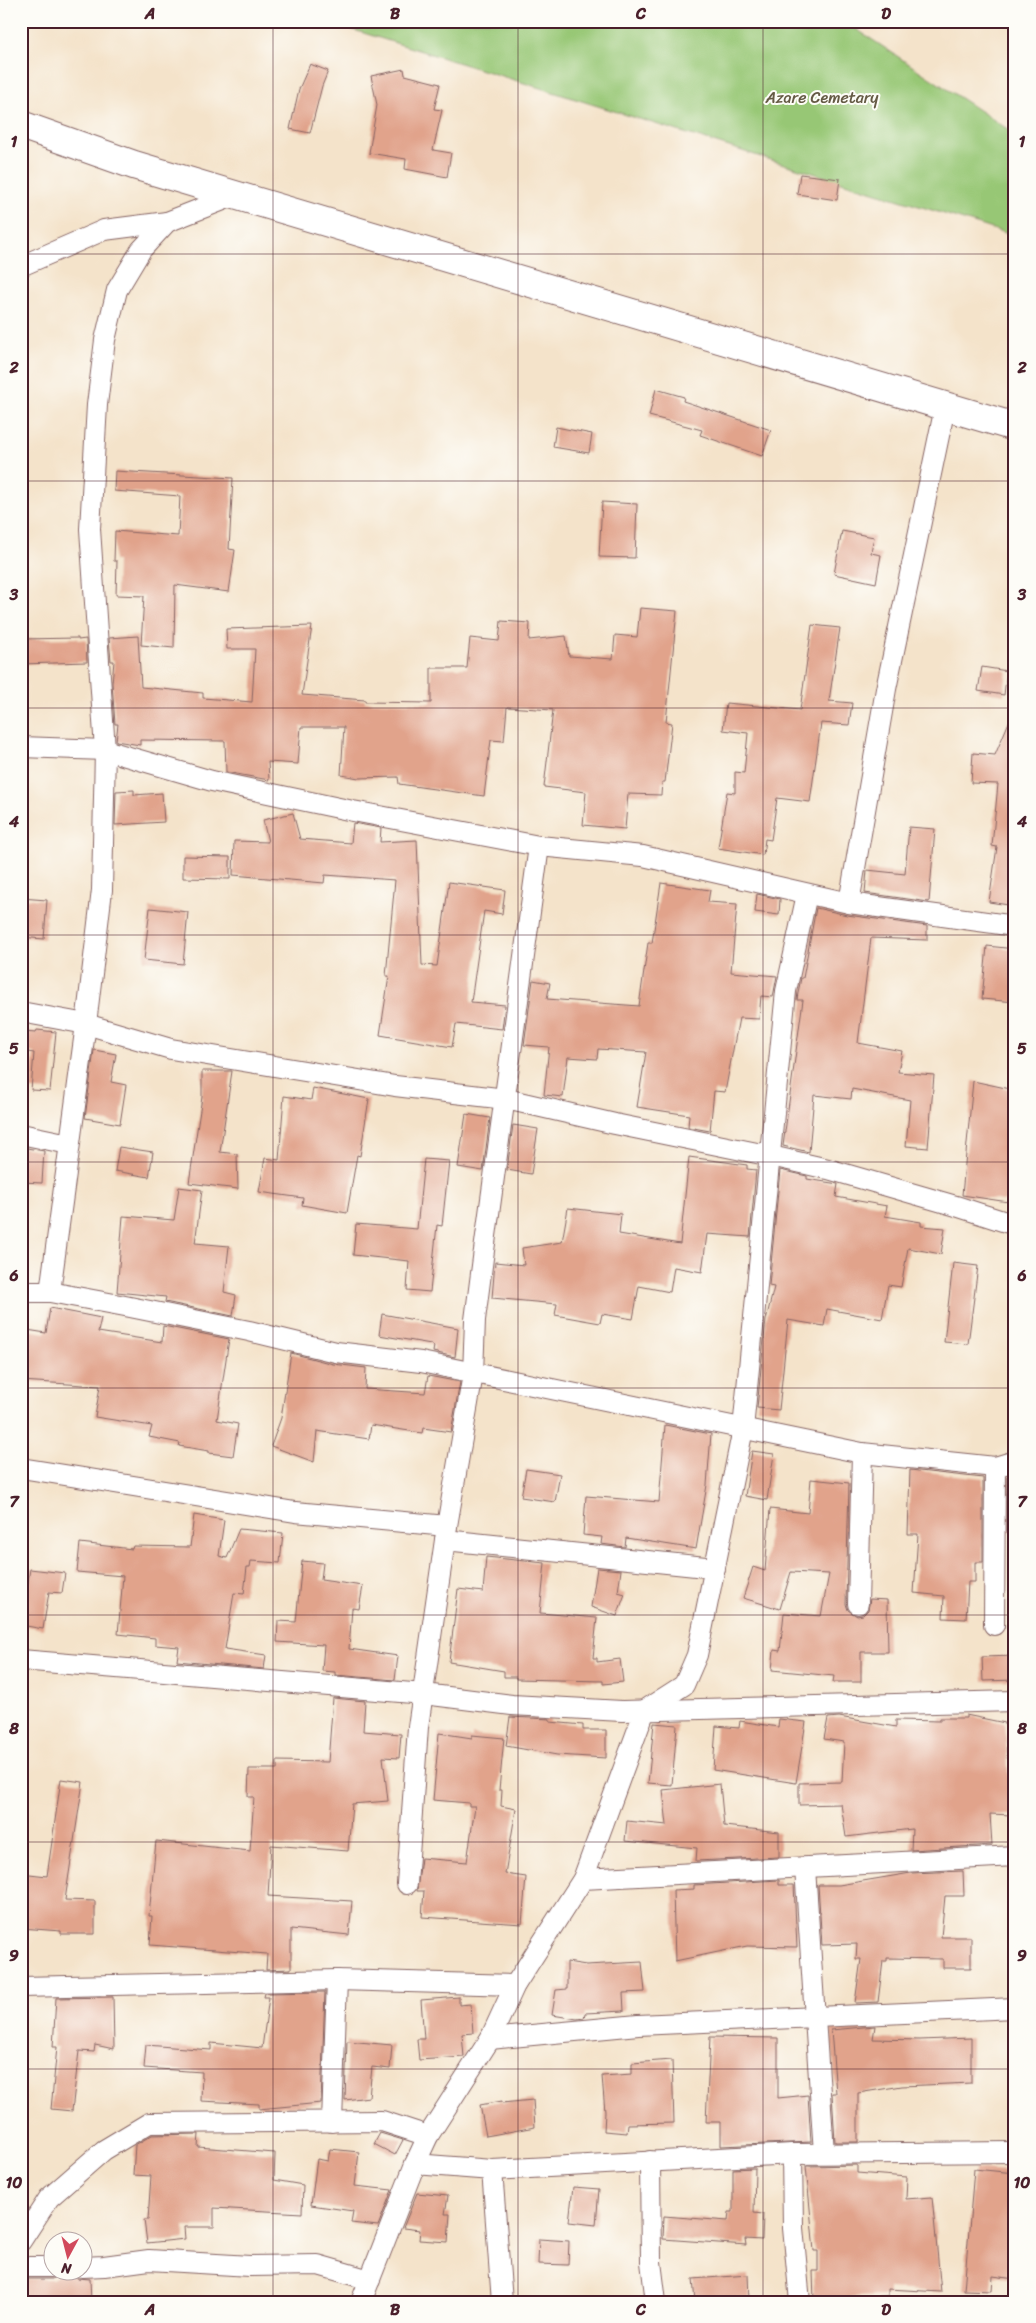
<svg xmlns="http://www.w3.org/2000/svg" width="1036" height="2323" viewBox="0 0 1036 2323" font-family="Sriracha,sans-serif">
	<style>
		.green { fill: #97c775; stroke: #707350 }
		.building { fill: #e1a38b }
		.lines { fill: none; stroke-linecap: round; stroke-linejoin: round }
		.street-casing { stroke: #866463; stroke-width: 22 }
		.secondary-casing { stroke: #866463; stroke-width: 30 }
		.street { stroke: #fff; stroke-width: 20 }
		.secondary { stroke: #fff; stroke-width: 28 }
		.grid { fill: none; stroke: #4a1f2b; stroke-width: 1; stroke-opacity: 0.55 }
		.labels { text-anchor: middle; stroke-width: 4; stroke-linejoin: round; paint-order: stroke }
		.park-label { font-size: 16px; fill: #655a45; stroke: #fdfcf7 }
		.neatline { fill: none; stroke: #4a1f2b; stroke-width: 2 }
		.grid-label { font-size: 16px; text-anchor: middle; font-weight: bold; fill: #4a1f2b }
	</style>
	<rect width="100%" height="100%" fill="#fdfcf7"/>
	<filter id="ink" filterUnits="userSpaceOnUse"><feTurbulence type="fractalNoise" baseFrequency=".02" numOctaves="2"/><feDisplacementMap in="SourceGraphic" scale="10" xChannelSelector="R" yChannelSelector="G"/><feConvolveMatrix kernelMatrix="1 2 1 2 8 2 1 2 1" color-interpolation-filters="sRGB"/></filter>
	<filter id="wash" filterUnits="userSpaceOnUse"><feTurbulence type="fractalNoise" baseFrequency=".0096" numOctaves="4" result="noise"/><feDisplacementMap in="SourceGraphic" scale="20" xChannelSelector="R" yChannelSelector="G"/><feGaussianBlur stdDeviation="1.12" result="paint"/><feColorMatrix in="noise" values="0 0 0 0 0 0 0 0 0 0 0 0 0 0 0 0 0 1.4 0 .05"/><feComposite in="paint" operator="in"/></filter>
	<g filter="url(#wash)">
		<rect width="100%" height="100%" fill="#f4e3ca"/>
		<path class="green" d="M325 21H844L1015 134V236Z"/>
		<g id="blocks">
			<g class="building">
				<path d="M310 64 328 71 322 86 310 133 290 129 299 89Z"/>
				<path d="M404 69 405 75 440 84 434 109 442 110 433 150 451 153 447 177 405 169 406 159 369 153 377 105 371 76Z"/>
				<path d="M800 174 840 179 837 200 797 194Z"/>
				<path d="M656 389 684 397 683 401 771 430 762 456 700 435 702 430 649 416Z"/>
				<path d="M556 427 592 434 589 453 553 447Z"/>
				<path d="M115 471 233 478 229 549 235 550 229 592 175 585 174 648 141 645 144 596 116 595 117 561H114L115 531 178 536 180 496 114 491Z"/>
				<path d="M602 502 637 504 635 558 599 557Z"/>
				<path d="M842 531 874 537 871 553 881 555 876 583 834 574Z"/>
				<path d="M640 608 677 611 666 722 672 723 665 782H662L661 795 628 794 625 829 583 825 586 792 544 787 553 710 507 707 504 741 491 740 484 796 399 784 398 777 359 778 341 775 344 727H301L298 764 268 762 269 780 226 772 225 741 140 740V745L116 741 118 724H115L112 683 114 661H111L109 638 138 636 141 687 203 693V698L252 702 255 649H227L226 629 312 626 302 695 365 700V702L431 703V668H467L470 638 499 641 501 621 530 623 529 640 566 636 569 656 613 659 615 635 637 637Z"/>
				<path d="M812 625 840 628 829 701 852 703 849 725 821 723 810 802 777 798 771 840 765 839 763 855 718 848 727 792 735 793V772L744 773 748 733 723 730 726 703 800 710Z"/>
				<path d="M78 638V640L86 639 87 662 21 664V639Z"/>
				<path d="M982 667 1007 671 1004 695 978 691Z"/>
				<path d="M1015 708V906L989 902 997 847 992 846 998 784 971 783 973 753 995 755Z"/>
				<path d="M134 790V795L162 793 164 822 115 825 116 791Z"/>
				<path d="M293 813 300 839 351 843 353 823 381 828 380 842 417 840 422 965 437 966 449 882 505 890 502 914 484 911 471 1002 505 1005 502 1029 456 1024 452 1047 380 1035 389 976H386L395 880 325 875 324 883 233 875 234 841 268 842 263 820Z"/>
				<path d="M909 827 935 829 929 902 865 893 867 870 905 874Z"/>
				<path d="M183 856 230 857V879L183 878Z"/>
				<path d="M661 883 710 890 708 902 737 904 731 972 777 976 773 997 761 996 759 1019 739 1018 725 1092 714 1091 710 1131 688 1127 689 1115 637 1107 646 1052 598 1049 597 1059 568 1057 563 1097 544 1095 549 1047 524 1045 533 980 550 983 547 999 639 1006 648 943H652Z"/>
				<path d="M757 894 780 899 779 915 755 912Z"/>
				<path d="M21 898 47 900 44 939 21 937Z"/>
				<path d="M150 908 188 912 183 964 144 960Z"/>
				<path d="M816 908 847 915 927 926V940L871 938 858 1043 902 1051 898 1072 934 1075 928 1148 906 1146 910 1100 852 1089 851 1099 814 1095 809 1152 783 1146 803 1000H797L798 993 801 978H803Z"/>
				<path d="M987 946 1015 949V1002L982 999Z"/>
				<path d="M37 1030 56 1032 50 1091 31 1090 34 1053 21 1051 23 1031 36 1032Z"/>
				<path d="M94 1050 116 1054 111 1082 126 1085 120 1124 85 1118Z"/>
				<path d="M202 1071H232L220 1152 237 1154 238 1189 189 1183 202 1097Z"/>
				<path d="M973 1081 1015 1090V1203L962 1195Z"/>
				<path d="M313 1088 369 1099 360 1156 357 1155 347 1213 302 1205 303 1198 259 1192 265 1158 279 1160 284 1096 311 1100Z"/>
				<path d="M466 1114 490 1118 483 1171 458 1167Z"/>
				<path d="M513 1125 538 1129 531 1174 507 1170Z"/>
				<path d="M21 1147 44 1151 42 1183 21 1182Z"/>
				<path d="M119 1147 153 1152 149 1177 115 1171Z"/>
				<path d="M689 1157 747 1165V1169L756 1170 750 1237 707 1234 702 1272 674 1267 670 1292 639 1286 633 1319 602 1314 600 1323 555 1315 557 1304 492 1298 495 1262 524 1265 522 1248 562 1242 568 1208 621 1214 619 1234 680 1244Z"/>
				<path d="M424 1159 449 1161 442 1226 437 1225 430 1292 407 1290 409 1261 353 1255 356 1224 417 1229Z"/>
				<path d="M780 1170 807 1176V1179L838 1184 836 1197 887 1206 885 1216 921 1222V1226L945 1228 941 1254 908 1248 901 1287 888 1285 882 1319 827 1309 824 1326 788 1320 779 1410 757 1408 766 1320 774 1287 769 1286Z"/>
				<path d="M179 1187 202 1190 195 1243 229 1246 224 1292 236 1295 233 1316 165 1302 166 1297 117 1292 123 1216 174 1220Z"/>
				<path d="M953 1263 978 1266 968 1344 944 1342Z"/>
				<path d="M50 1308 101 1318 98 1332 162 1342 163 1326 229 1339 217 1420 238 1424 233 1456 209 1453V1451L179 1446 180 1443 149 1437 152 1426 95 1417 100 1386 21 1381V1329L46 1333Z"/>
				<path d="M382 1314 458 1328 455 1357 433 1352 434 1346 431 1344 379 1335Z"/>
				<path d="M291 1353 333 1364 366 1368 365 1389 425 1393 428 1376 460 1382 451 1432 423 1428 422 1433 371 1425 369 1439 317 1431 314 1462 271 1446 281 1418Z"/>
				<path d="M665 1425 711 1434 707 1485 696 1549 626 1538 625 1547 601 1544 602 1537 583 1535 586 1496 659 1502Z"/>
				<path d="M752 1451 774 1454 767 1500 745 1496Z"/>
				<path d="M526 1469 560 1474 555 1502 521 1497Z"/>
				<path d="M910 1470 983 1478V1562H975V1582H968L966 1619 943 1618 944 1596 914 1593 918 1534H908Z"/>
				<path d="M1014 1474 1015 1532H1006L1007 1476Z"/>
				<path d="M811 1479 849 1483 846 1604 848 1610 857 1616 863 1615 868 1610 870 1599 887 1600 888 1652H861V1682H833L834 1676 772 1670 774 1650 780 1651 784 1613 821 1616 829 1574 791 1572 780 1609 743 1598 753 1567 765 1571 770 1509 808 1513Z"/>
				<path d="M194 1515 224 1520 219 1556 227 1558 239 1529 283 1533 280 1563 251 1561 250 1567H247L244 1594 234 1593 225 1649 266 1655 264 1669 177 1661 179 1647 155 1645V1638L118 1634 123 1576 77 1572 80 1543 132 1549 133 1546 190 1547Z"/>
				<path d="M486 1557 545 1563 540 1613 597 1618 593 1658H597V1662L620 1659 623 1682 603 1684V1681L516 1679V1677H504V1671L449 1662 458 1589 483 1592Z"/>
				<path d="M302 1561 323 1563 321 1580 363 1586 359 1609 352 1608 349 1649 398 1656 395 1680 335 1675V1672L322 1671 324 1645 277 1642 278 1621 296 1622Z"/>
				<path d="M597 1568 621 1570 618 1592 625 1594 617 1616 591 1607Z"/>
				<path d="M30 1569 65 1573 62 1593 49 1592 43 1629 21 1625Z"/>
				<path d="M1015 1656V1680L983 1681 982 1657Z"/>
				<path d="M333 1698 365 1701 363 1731 401 1734 399 1758 383 1757 388 1801 352 1804 348 1851 271 1845 268 1896 352 1901 349 1935 291 1929V1969L266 1970 267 1954 150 1945 152 1916H149L156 1841 250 1851 254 1797H248L249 1769H277V1761L328 1762Z"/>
				<path d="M966 1715 1005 1723 1011 1815 990 1814 992 1845 911 1850 912 1829 846 1837 841 1804 799 1805V1783L842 1782 844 1742 824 1739 828 1718 839 1717 896 1727V1720L940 1721V1718H966Z"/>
				<path d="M510 1717 550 1719V1722L583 1725V1730H606V1758L557 1755 506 1746Z"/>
				<path d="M779 1719 806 1722 796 1783 713 1770 716 1726 739 1728 740 1721 778 1727Z"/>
				<path d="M654 1723 677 1725 672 1785 648 1783Z"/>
				<path d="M439 1733 472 1738V1735L504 1738 499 1790H502L501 1806 516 1809 505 1874 526 1877 522 1924 422 1917 424 1891H417L421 1858 467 1862 475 1806H469V1803L433 1800Z"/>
				<path d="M61 1779 83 1782 65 1900 95 1901V1934H61V1931L21 1928V1873L47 1876Z"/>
				<path d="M720 1784 724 1826 779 1832V1857L696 1861 697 1848 625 1841 627 1821 667 1825 663 1790Z"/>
				<path d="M963 1871 964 1896H945L941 1937H971V1968H943V1959L887 1958V1961H883L878 2002 855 2003 861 1959H856L857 1944 822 1945 818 1885H839L911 1873Z"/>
				<path d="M779 1880V1885H794L797 1947 747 1946 675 1961 673 1890 694 1889V1885Z"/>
				<path d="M567 1962 586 1965 642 1962 645 1992 623 1993 624 2011 585 2013 584 2018 577 2019 552 2015 556 1990 567 1989Z"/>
				<path d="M325 1992 321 2103 259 2109V2104L201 2101 202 2072 144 2068 146 2045 211 2050V2043L262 2048 269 1997H264L265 1993Z"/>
				<path d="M113 1997 114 2049 95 2045 94 2052 79 2051 72 2111 51 2109 57 2047H53L56 1998Z"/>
				<path d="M459 1997V2005L471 2004 473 2033 462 2034 464 2057 419 2060 417 2039H424L421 2000Z"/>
				<path d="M875 2026 873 2039 920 2040 971 2038V2083L902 2086 858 2093V2142H835L832 2093H836L831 2030Z"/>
				<path d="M710 2037 778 2038V2098L808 2095 811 2142 721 2146V2122H706Z"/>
				<path d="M347 2041 392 2045 390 2069 372 2067 369 2097 345 2100Z"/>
				<path d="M672 2060 674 2123 628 2124 627 2133 604 2131 605 2112 602 2076 632 2074V2063Z"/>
				<path d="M533 2100 535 2127 486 2136 480 2105 502 2101V2103Z"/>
				<path d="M380 2133 403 2140 395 2155 374 2144Z"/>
				<path d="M199 2134 198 2147 275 2153 274 2180 303 2185 302 2213 214 2208V2227H184L185 2239 147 2243 144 2220H148L151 2176 133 2175 135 2145 152 2135Z"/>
				<path d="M330 2149 359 2152 355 2186 392 2190 378 2226 351 2223 353 2211 311 2205 317 2159 328 2161Z"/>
				<path d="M857 2165V2173L907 2177 906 2199 932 2197 941 2292 888 2289V2296L850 2297 851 2301 814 2302 813 2271H818V2251H814L806 2166Z"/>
				<path d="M755 2168 754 2213 763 2214 762 2240 745 2239 746 2245 663 2239 664 2216 728 2221 729 2212H733V2169Z"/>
				<path d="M974 2169 1015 2173V2279L993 2276 992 2291 964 2290Z"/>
				<path d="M573 2187 599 2189 596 2225 569 2222Z"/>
				<path d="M417 2193 448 2196 445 2214H450L448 2242 419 2240 420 2230 403 2228Z"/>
				<path d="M539 2239 569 2241 568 2265 538 2264Z"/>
				<path d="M62 2273H72L77 2278 90 2279 91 2302H21V2279H52Z"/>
				<path d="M748 2275 749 2300 695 2302 693 2279Z"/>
			</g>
		</g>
	</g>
	<g filter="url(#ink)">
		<use href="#blocks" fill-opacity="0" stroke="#866463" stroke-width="1"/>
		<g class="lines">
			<defs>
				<g id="street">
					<path d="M21 266 104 230 167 222"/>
					<path d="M21 747 105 750 212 781 353 811 539 846 643 856 849 903 1015 926"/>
					<path d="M849 903 886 689 945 407"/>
					<path d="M21 1012 86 1024 171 1049 395 1086 506 1099 615 1124 771 1156 828 1169 956 1206 1015 1225"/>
					<path d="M21 1134 69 1144"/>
					<path d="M21 1292H50L125 1306 249 1331 336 1352 421 1362 862 1453 995 1467 1015 1461"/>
					<path d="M50 1292 86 1024 102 890 105 750 90 529 97 405 105 340 117 290 141 250 167 222 236 195"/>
					<path d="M21 1468 295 1512 447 1526"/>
					<path d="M445 1540 715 1568"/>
					<path d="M858 1604 862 1453"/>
					<path d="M994 1625 995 1467"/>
					<path d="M21 1660 424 1694 512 1705 622 1711 1015 1701"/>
					<path d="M805 1868 824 2153"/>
					<path d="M583 1879 1015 1856"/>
					<path d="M407 1884 418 1727 447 1526 473 1374 475 1320 483 1258 539 846"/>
					<path d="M21 1987 337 1980 515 1985"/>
					<path d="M490 2039 638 2025 1015 2008"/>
					<path d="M332 2122 337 1980"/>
					<path d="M792 2154 793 2228 800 2302"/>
					<path d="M650 2161 651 2262 656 2302"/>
					<path d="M415 2164 492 2170 792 2154 1015 2152"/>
					<path d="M492 2170 502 2302"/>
					<path d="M21 2241 49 2198 104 2150 149 2123 382 2121 428 2136"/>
					<path d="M21 2267H52"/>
					<path d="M82 2267 104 2266 149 2260 250 2266 318 2265 370 2280"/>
					<path d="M361 2302 415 2164 428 2136 490 2039 515 1985 583 1879 645 1710 684 1685 697 1655 743 1429 786 991 807 894"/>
				</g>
				<path id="secondary" d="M21 125 134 165 1015 427"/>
			</defs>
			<use href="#street" class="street-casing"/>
			<use href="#secondary" class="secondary-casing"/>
			<use href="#street" class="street"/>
			<use href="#secondary" class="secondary"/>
		</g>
	</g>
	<path class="grid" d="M273 21V2302M518 21V2302M763 21V2302M21 254H1015M21 481H1015M21 708H1015M21 935H1015M21 1162H1015M21 1388H1015M21 1615H1015M21 1842H1015M21 2069H1015"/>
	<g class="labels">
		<g class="park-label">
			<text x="822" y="103">Azare Cemetary</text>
		</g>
	</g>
	<rect width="1036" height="2323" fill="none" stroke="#fdfcf7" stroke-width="55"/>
	<g transform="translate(68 2256) rotate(187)"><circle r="24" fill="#fdfcf7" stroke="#b5a4a5"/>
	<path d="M0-4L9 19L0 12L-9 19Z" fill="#d1495b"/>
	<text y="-8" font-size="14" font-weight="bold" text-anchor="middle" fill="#4a1f2b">N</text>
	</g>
	<rect x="28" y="28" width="980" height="2268" class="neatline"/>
	<g class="grid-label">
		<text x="150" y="19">A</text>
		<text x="395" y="19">B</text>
		<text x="641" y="19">C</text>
		<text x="886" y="19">D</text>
		<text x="14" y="147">1</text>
		<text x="1022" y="147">1</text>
		<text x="14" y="373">2</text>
		<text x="1022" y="373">2</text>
		<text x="14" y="600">3</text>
		<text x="1022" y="600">3</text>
		<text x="14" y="827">4</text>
		<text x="1022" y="827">4</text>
		<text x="14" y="1054">5</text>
		<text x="1022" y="1054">5</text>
		<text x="14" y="1281">6</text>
		<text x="1022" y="1281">6</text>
		<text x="14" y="1507">7</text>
		<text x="1022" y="1507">7</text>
		<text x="14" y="1734">8</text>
		<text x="1022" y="1734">8</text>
		<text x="14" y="1961">9</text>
		<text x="1022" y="1961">9</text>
		<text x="14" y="2188">10</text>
		<text x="1022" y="2188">10</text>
		<text x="150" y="2315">A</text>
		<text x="395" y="2315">B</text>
		<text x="641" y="2315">C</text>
		<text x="886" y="2315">D</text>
	</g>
</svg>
